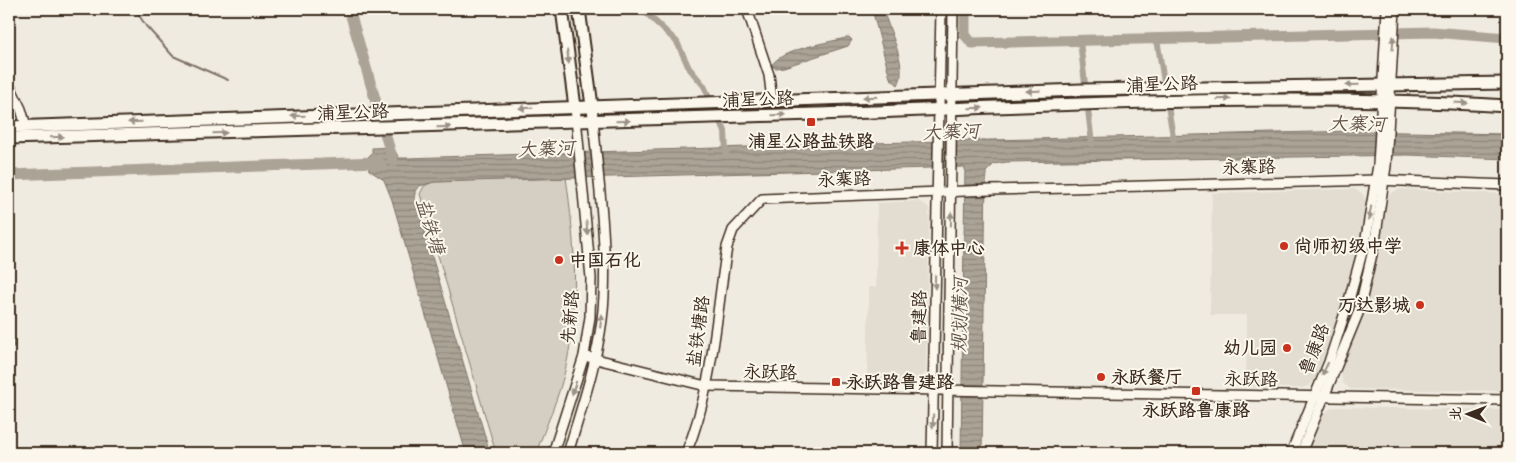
<svg xmlns="http://www.w3.org/2000/svg" width="1516" height="462" viewBox="0 0 1516 462" font-family="Delius,'LXGW WenKai TC',sans-serif">
	<style>
		.built { fill: #e2dcd1 }
		.grass { fill: #d5cec3; stroke: #887c70 }
		.water { fill: url(#water-rules); stroke: #7f7367 }
		.lines { fill: none; stroke-linecap: round; stroke-linejoin: round }
		.stream { stroke: #7f7367; stroke-width: 2 }
		.canal { stroke: #aca397; stroke-width: 6 }
		.river { stroke: #aca397; stroke-width: 11 }
		.minor-casing { stroke: #3b2a1e; stroke-width: 12 }
		.major-casing { stroke: #3b2a1e; stroke-width: 15 }
		.minor { stroke: #fbf7ec; stroke-width: 9 }
		.major { stroke: #fbf7ec; stroke-width: 11 }
		.oneway { fill: #9b9085 }
		.poi-dot { fill: #c8321e; stroke: #fbf7ec; stroke-width: 2 }
		.labels { text-anchor: middle; stroke-width: 4; stroke-linejoin: round; paint-order: stroke }
		.street-label { font-size: 18px; fill: #3b2a1e; stroke: #fbf7ec }
		.poi-label { font-size: 18px; font-weight: bold; fill: #3b2a1e; stroke: #fbf7ec; text-anchor: start }
		.water-label { font-size: 19px; font-style: italic; fill: #635448; stroke: #fbf7ec }
	</style>
	<defs>
		<pattern id="water-rules" width="6" height="5" patternUnits="userSpaceOnUse" patternTransform="scale(1.25)"><rect width="6" height="5" fill="#aca397"/><path d="M0 2.5h6" fill="none" stroke="#8d857b"/></pattern>
	</defs>
	<rect width="100%" height="100%" fill="#f0ebe0"/>
	<filter id="ink" filterUnits="userSpaceOnUse"><feTurbulence type="fractalNoise" baseFrequency=".02" numOctaves="2"/><feDisplacementMap in="SourceGraphic" scale="10" xChannelSelector="R" yChannelSelector="G"/><feConvolveMatrix kernelMatrix="1 2 1 2 8 2 1 2 1" color-interpolation-filters="sRGB"/></filter>
	<g filter="url(#ink)">
		<g class="built">
			<path d="M1354 189 1362 193 1366 201 1360 234 1339 317 1316 378 1310 385 1302 388 1246 387 1247 315H1210L1212 193Z"/>
			<path d="M1399 189 1507 194V391L1351 389 1343 383 1341 373 1370 288 1388 199 1390 194Z"/>
			<path d="M918 201 926 205 929 209 926 372 921 379 916 381 867 380 869 287H876L877 203Z"/>
			<path d="M1337 407 1507 410V453H1307L1323 415 1331 408Z"/>
		</g>
		<path class="grass" d="M566 177C575 242 580 307 565 371 558 399 546 426 536 453H496L420 194 424 186 433 182Z"/>
		<g class="water">
			<path d="M872 9H883C888 29 909 66 898 85L890 78Z"/>
			<path d="M849 37 852 40 848 46 784 67 776 68 771 66C782 48 829 43 849 37Z"/>
			<path d="M1356 131 1507 134V159L1408 155 1007 162 994 164 986 172 982 453H961L965 167 434 182 419 186 415 191V199L490 453H466L392 200 384 180 369 170 367 158 372 153V148L393 147 399 158H408L871 143Z"/>
		</g>
		<g class="lines">
			<g class="stream">
				<path d="M135 9 146 26 173 56 228 80"/>
				<path d="M9 323 14 346 9 348"/>
			</g>
			<g class="canal">
				<path d="M642 9 677 42 689 68 704 86 725 131 726 154"/>
				<path d="M1157 39 1174 143"/>
				<path d="M1080 41 1092 144"/>
			</g>
			<g class="river">
				<path d="M349 9 393 161"/>
				<path d="M965 9V35L972 43 1433 32 1507 38"/>
				<path d="M9 175 378 162 381 164"/>
			</g>
			<defs>
				<g id="minor">
					<path d="M747 9 769 75 772 100"/>
					<path d="M9 84 21 109 26 126"/>
					<path d="M584 356 706 386 1507 400"/>
					<path d="M553 453 584 356 590 317 591 278 575 107"/>
					<path d="M568 453C581 409 596 366 602 320 610 253 597 174 592 106"/>
					<path d="M686 453C713 389 716 315 727 247L733 230 762 199 991 190 1376 180 1507 185"/>
					<path d="M932 453 941 9"/>
					<path d="M947 453 953 9"/>
					<path d="M1291 453 1329 362 1349 300 1366 238 1378 165 1387 9"/>
					<path d="M1301 453 1359 311 1375 241 1386 166 1395 9"/>
				</g>
				<g id="major">
					<path d="M562 9 575 107"/>
					<path d="M579 9 592 106"/>
					<path d="M9 127 1081 90 1507 83"/>
					<path d="M9 138C277 132 546 124 815 114 1045 106 1276 92 1507 106"/>
				</g>
			</defs>
			<use href="#minor" class="minor-casing"/>
			<use href="#major" class="major-casing"/>
			<use href="#minor" class="minor"/>
			<use href="#major" class="major"/>
		</g>
		<defs><path id="oneway-solid" d="M-6-.8H1V-3.2L6.5 0L1 3.2V.8H-6Z" transform="scale(1.25)"/></defs>
		<g class="oneway">
			<use href="#oneway-solid" transform="translate(1393 43) rotate(-86)"/>
			<use href="#oneway-solid" transform="translate(568 57) rotate(83)"/>
			<use href="#oneway-solid" transform="translate(1352 85) rotate(179)"/>
			<use href="#oneway-solid" transform="translate(1033 91) rotate(178)"/>
			<use href="#oneway-solid" transform="translate(870 97) rotate(178)"/>
			<use href="#oneway-solid" transform="translate(1224 99) rotate(-1)"/>
			<use href="#oneway-solid" transform="translate(1461 103) rotate(4)"/>
			<use href="#oneway-solid" transform="translate(526 108) rotate(178)"/>
			<use href="#oneway-solid" transform="translate(976 108) rotate(-2)"/>
			<use href="#oneway-solid" transform="translate(779 115) rotate(-2)"/>
			<use href="#oneway-solid" transform="translate(298 116) rotate(178)"/>
			<use href="#oneway-solid" transform="translate(623 121) rotate(-2)"/>
			<use href="#oneway-solid" transform="translate(135 122) rotate(178)"/>
			<use href="#oneway-solid" transform="translate(444 127) rotate(-2)"/>
			<use href="#oneway-solid" transform="translate(220 133) rotate(-1)"/>
			<use href="#oneway-solid" transform="translate(57 137) rotate(-1)"/>
			<use href="#oneway-solid" transform="translate(1370 213) rotate(100)"/>
			<use href="#oneway-solid" transform="translate(951 219) rotate(-89)"/>
			<use href="#oneway-solid" transform="translate(587 228) rotate(85)"/>
			<use href="#oneway-solid" transform="translate(935 282) rotate(91)"/>
			<use href="#oneway-solid" transform="translate(601 321) rotate(-83)"/>
			<use href="#oneway-solid" transform="translate(1325 369) rotate(115)"/>
			<use href="#oneway-solid" transform="translate(574 388) rotate(108)"/>
			<use href="#oneway-solid" transform="translate(933 421) rotate(91)"/>
		</g>
	</g>
	<g class="poi-dot">
		<rect x="806" y="117" width="10" height="10" rx="2.5"/>
		<circle cx="1284" cy="246" r="5"/>
		<path d="M899.5 240.5h5v5h5v5h-5v5h-5v-5h-5v-5h5z"/>
		<circle cx="559" cy="260" r="5"/>
		<circle cx="1420" cy="305" r="5"/>
		<circle cx="1287" cy="348" r="5"/>
		<circle cx="1101" cy="377" r="5"/>
		<rect x="831" y="377" width="10" height="10" rx="2.5"/>
		<rect x="1191" y="386" width="10" height="10" rx="2.5"/>
	</g>
	<g class="labels">
		<g class="street-label">
			<text transform="translate(1162 84) rotate(-2)" y="6">浦星公路</text>
			<text transform="translate(758 99) rotate(-2)" y="6">浦星公路</text>
			<text transform="translate(353 112) rotate(-2)" y="6">浦星公路</text>
			<text transform="translate(1249 167) rotate(-1)" y="6">永寨路</text>
			<text transform="translate(844 179) rotate(-2)" y="6">永寨路</text>
			<text transform="translate(570 317) rotate(-85)" y="6">先新路</text>
			<text transform="translate(919 317) rotate(-89)" y="6">鲁建路</text>
			<text transform="translate(698 331) rotate(-82)" y="6">盐铁塘路</text>
			<text transform="translate(1314 349) rotate(-69)" y="6">鲁康路</text>
			<text transform="translate(770 372) rotate(1)" y="6">永跃路</text>
			<text transform="translate(1251 379) rotate(1)" y="6">永跃路</text>
		</g>
		<g class="poi-label">
			<text x="811" y="147" text-anchor="middle">浦星公路盐铁路</text>
			<text x="1294" y="252">尚师初级中学</text>
			<text x="913" y="254">康体中心</text>
			<text x="569" y="266">中国石化</text>
			<text x="1410" y="311" text-anchor="end">万达影城</text>
			<text x="1277" y="354" text-anchor="end">幼儿园</text>
			<text x="1111" y="383">永跃餐厅</text>
			<text x="846" y="388">永跃路鲁建路</text>
			<text x="1196" y="416" text-anchor="middle">永跃路鲁康路</text>
		</g>
		<g class="water-label">
			<text transform="translate(1357 123) rotate(1)" y="7">大寨河</text>
			<text transform="translate(951 131) rotate(-2)" y="7">大寨河</text>
			<text transform="translate(546 148) rotate(-2)" y="7">大寨河</text>
			<text transform="translate(431 226) rotate(74)" y="7">盐铁塘</text>
			<text transform="translate(959 315) rotate(-89)" y="7">规划横河</text>
		</g>
	</g>
	<rect width="1516" height="462" fill="none" stroke="#fbf7ec" stroke-width="30"/>
	<rect x="15" y="15" width="1486" height="432" fill="none" stroke="#3b2a1e" stroke-width="2" filter="url(#ink)"/>
	<g transform="translate(1468 414) rotate(271)" stroke="#fbf7ec" stroke-width="4" paint-order="stroke">
	<path d="M0-4L9 19L0 12L-9 19Z" fill="#3b2a1e"/>
	<text y="-8" font-size="14" font-weight="bold" text-anchor="middle" fill="#3b2a1e">北</text>
	</g>
</svg>
